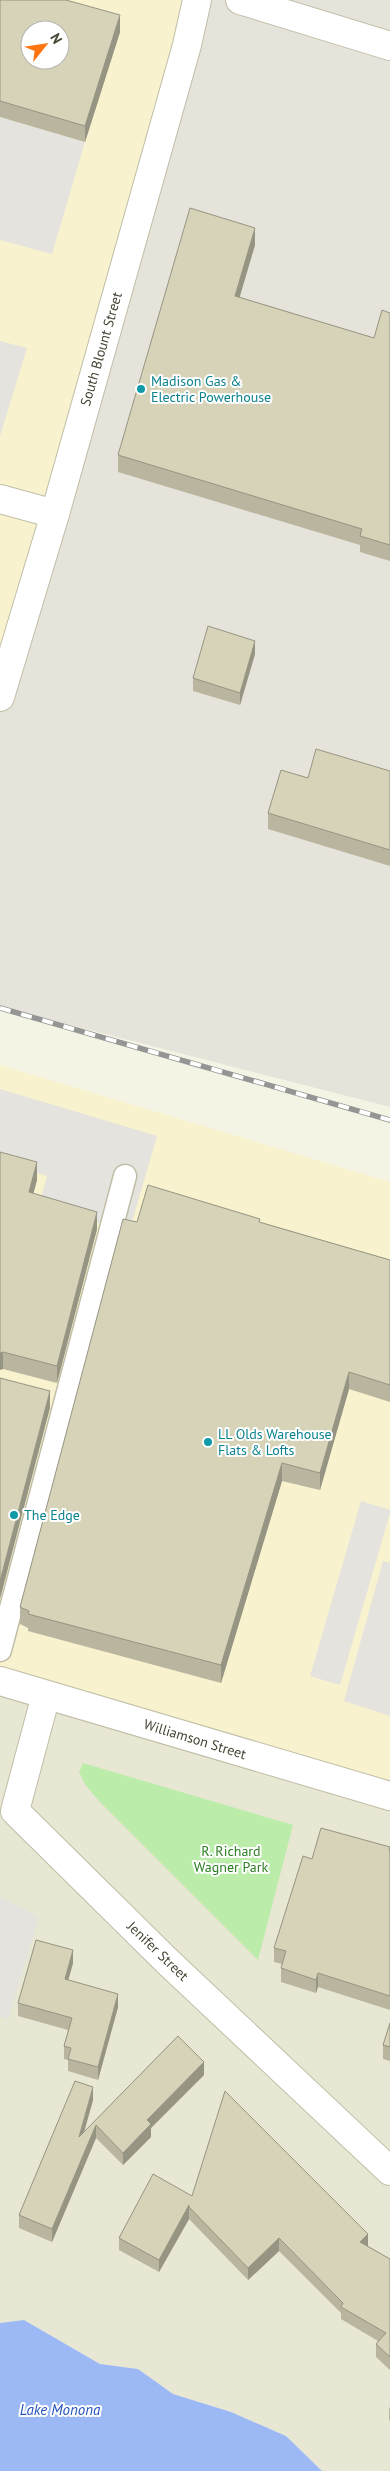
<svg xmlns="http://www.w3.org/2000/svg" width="390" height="2471" viewBox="0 0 390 2471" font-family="'PT Sans',sans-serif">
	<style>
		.residential { fill: #e8e7d3 }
		.commercial { fill: #f8f2ce; fill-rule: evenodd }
		.industrial { fill: #e6e4da }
		.green { fill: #bcecaa }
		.parking { fill: #e4e3de }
		.water { fill: #9cb9f6 }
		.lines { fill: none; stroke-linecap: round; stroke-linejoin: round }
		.service-casing { stroke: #c0bea7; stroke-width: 25 }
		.minor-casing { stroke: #c0bea7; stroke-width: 30 }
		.tertiary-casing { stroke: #c0bea7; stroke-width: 30 }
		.service { stroke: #fff; stroke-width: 22 }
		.minor { stroke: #fff; stroke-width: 28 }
		.tertiary { stroke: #fff; stroke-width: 28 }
		.rail-casing { stroke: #959595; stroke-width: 5.5 }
		.rail { stroke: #fff; stroke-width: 4; stroke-dasharray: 11; stroke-linecap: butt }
		.wall { fill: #b9b59f }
		.shaded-wall { fill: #969482 }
		.building { fill: #d7d3b9; stroke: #969482; fill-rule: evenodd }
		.culture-dot { fill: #0f9aa8; stroke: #fff; stroke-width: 2 }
		.labels { text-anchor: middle; stroke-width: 4; stroke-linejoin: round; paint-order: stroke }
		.street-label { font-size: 14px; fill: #474534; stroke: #fff }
		.culture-label { font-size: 14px; fill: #0d838f; stroke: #fff; text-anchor: start }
		.park-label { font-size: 14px; fill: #2c7e22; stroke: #fff }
		.water-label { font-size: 15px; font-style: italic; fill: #2453bc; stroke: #fff }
	</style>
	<rect width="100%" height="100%" fill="#f4f4e5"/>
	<path class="residential" d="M0 1681 390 1799V2471H322L286 2436 231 2412 173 2394 138 2369 100 2364 24 2320 0 2323Z"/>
	<g class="commercial">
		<path d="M0 0H197L0 697ZM30 30H60V60H30Z"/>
		<path d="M0 1065 390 1182V1796L0 1681Z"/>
	</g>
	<path class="industrial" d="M197 0H390V1107L0 1007V697Z"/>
	<path class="green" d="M83 1763 293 1825 258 1960 98 1800 85 1784 79 1772Z"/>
	<g class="parking">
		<path d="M0 117 85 142 52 254 0 240Z"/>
		<path d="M0 341 27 348 0 436Z"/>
		<path d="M0 1089 157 1136 129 1232 39 1205 47 1176 0 1162Z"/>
		<path d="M361 1501 390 1510V1513L340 1685 310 1676Z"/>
		<path d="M383 1561 390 1563V1716L344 1701Z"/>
		<path d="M0 1897 39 1917 8 2019 0 2016Z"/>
	</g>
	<path class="water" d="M24 2320 100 2364 138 2369 173 2394 231 2412 286 2436 322 2471H0V2323Z"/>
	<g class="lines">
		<defs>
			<path id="service" d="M0 1650 125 1176"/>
			<g id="minor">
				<path d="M240 0 390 46"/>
				<path d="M0 499 55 514"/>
				<path d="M0 697 55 514 187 45 197 0"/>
				<path d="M46 1695 15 1811 168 1962 390 2171"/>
			</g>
			<path id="tertiary" d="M0 1681 390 1796"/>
		</defs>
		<use href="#service" class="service-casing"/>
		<use href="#minor" class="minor-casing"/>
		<use href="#tertiary" class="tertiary-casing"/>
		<use href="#service" class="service"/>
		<use href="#minor" class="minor"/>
		<use href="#tertiary" class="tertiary"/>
		<defs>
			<path id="rail" d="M0 1008 390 1120"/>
		</defs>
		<use href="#rail" class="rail-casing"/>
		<use href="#rail" class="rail"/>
	</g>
	<g class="wall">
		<path d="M0 0 120 32 85 142 0 117Z"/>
		<path d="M255 245 239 297 374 338 390 313V561L360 552V545L118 472V455Z"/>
		<path d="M255 654 240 705 193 691V678Z"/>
		<path d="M390 771V866L268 829V813L308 778Z"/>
		<path d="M0 1152 37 1180 33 1194 97 1229 57 1383 3 1369Z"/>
		<path d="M137 1222H260L390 1260V1402L349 1389 320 1490 282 1481 221 1683 28 1631V1628L20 1624V1607Z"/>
		<path d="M390 1847V2010L318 1987 316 1993 281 1982V1968L282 1964 274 1962V1948L312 1859Z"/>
		<path d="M73 1963 68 1980 118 2007 98 2080 68 2071V2060L64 2059V2046L68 2030 18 2016V2003Z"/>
		<path d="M390 2023V2061L383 2059V2045Z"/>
		<path d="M178 2036 204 2075 151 2128V2137L123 2165 96 2138 52 2242 19 2228V2215L93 2100 84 2132Z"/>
		<path d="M192 2196 368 2246 390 2259V2370L376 2357V2344L378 2341 341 2319V2313L279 2251 248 2280 189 2219 159 2272 119 2250V2238Z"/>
		<path d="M390 2407V2421L389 2420V2408Z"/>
	</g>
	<g class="shaded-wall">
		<path d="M120 15V32L85 142V126Z"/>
		<path d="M255 228V245L235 313V296Z"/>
		<path d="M255 641V654L240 705V693Z"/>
		<path d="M37 1162V1180L29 1210V1192Z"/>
		<path d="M97 1212V1229L57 1383V1366Z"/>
		<path d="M3 1352V1369L0 1370V1353Z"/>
		<path d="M349 1372V1389L320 1490V1473Z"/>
		<path d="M50 1391V1408L0 1599V1581Z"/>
		<path d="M282 1463V1481L221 1683V1665Z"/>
		<path d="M73 1950V1963L65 1992V1979Z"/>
		<path d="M318 1973V1987L316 1993V1980Z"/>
		<path d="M118 1994V2007L98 2080V2067Z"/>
		<path d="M204 2062V2075L151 2128V2137L123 2165V2153L147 2120Z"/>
		<path d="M93 2087V2100L79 2150V2137Z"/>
		<path d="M96 2125V2138L52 2242V2229Z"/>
		<path d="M189 2205V2219L159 2272V2260Z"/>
		<path d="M368 2234V2247L360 2242Z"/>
		<path d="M279 2238V2251L248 2280V2268Z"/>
	</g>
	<g class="building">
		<path d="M0 0H66L120 15 85 126 0 101ZM30 30H60V60H30Z"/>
		<path d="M190 208 255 228 235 296 374 338 382 310 390 313V545L360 536 362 529 118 455Z"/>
		<path d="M208 626 255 641 240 693 193 678Z"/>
		<path d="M316 749 390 771V850L268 813 281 770 308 778Z"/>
		<path d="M0 1152 37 1162 29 1192 97 1212 57 1366 3 1352 0 1353Z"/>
		<path d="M148 1185 260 1219 259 1222 390 1260V1385L349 1372 320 1473 282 1463 221 1665 28 1614 29 1611 20 1607 123 1219 137 1222Z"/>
		<path d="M0 1378 50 1391 0 1581Z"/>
		<path d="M321 1828 390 1847 389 1850 390 1851V1996L318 1973 316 1980 281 1968 286 1951 274 1948 303 1856 312 1859Z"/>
		<path d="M36 1940 73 1950 65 1979 118 1994 98 2067 68 2059 71 2048 64 2046 72 2018 18 2003Z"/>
		<path d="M390 2023V2047L383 2045Z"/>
		<path d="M178 2036 204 2062 147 2120 151 2124 123 2153 96 2125 52 2229 19 2215 75 2081 93 2087 79 2137Z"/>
		<path d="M225 2091 368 2234 360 2242 390 2259V2357L376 2344 386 2333 341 2307 343 2303 279 2238 248 2268 189 2207V2205L159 2260 119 2238 153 2174 192 2196Z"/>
	</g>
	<g class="culture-dot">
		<circle cx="141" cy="389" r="5"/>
		<circle cx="208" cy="1442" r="5"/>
		<circle cx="14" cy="1515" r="5"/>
	</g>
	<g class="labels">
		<g class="street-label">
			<text transform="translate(101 349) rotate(-74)" y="5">South Blount Street</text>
			<text transform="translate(195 1739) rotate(17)" y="5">Williamson Street</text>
			<text transform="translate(158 1951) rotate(44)" y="5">Jenifer Street</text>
		</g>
		<g class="culture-label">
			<text x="151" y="386">Madison Gas &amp;<tspan x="151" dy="16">Electric Powerhouse</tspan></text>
			<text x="218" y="1439">LL Olds Warehouse<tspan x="218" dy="16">Flats &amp; Lofts</tspan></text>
			<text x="24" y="1520">The Edge</text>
		</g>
		<g class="park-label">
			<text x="231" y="1856">R. Richard<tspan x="231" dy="16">Wagner Park</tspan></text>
		</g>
		<g class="water-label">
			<text x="60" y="2415">Lake Monona</text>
		</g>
	</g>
	<g transform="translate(45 45) rotate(60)"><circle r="24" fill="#ffffff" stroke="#b5b5ae"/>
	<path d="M0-4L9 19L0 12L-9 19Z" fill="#ff7511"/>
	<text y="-8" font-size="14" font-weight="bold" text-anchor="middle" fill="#474534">N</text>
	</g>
</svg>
